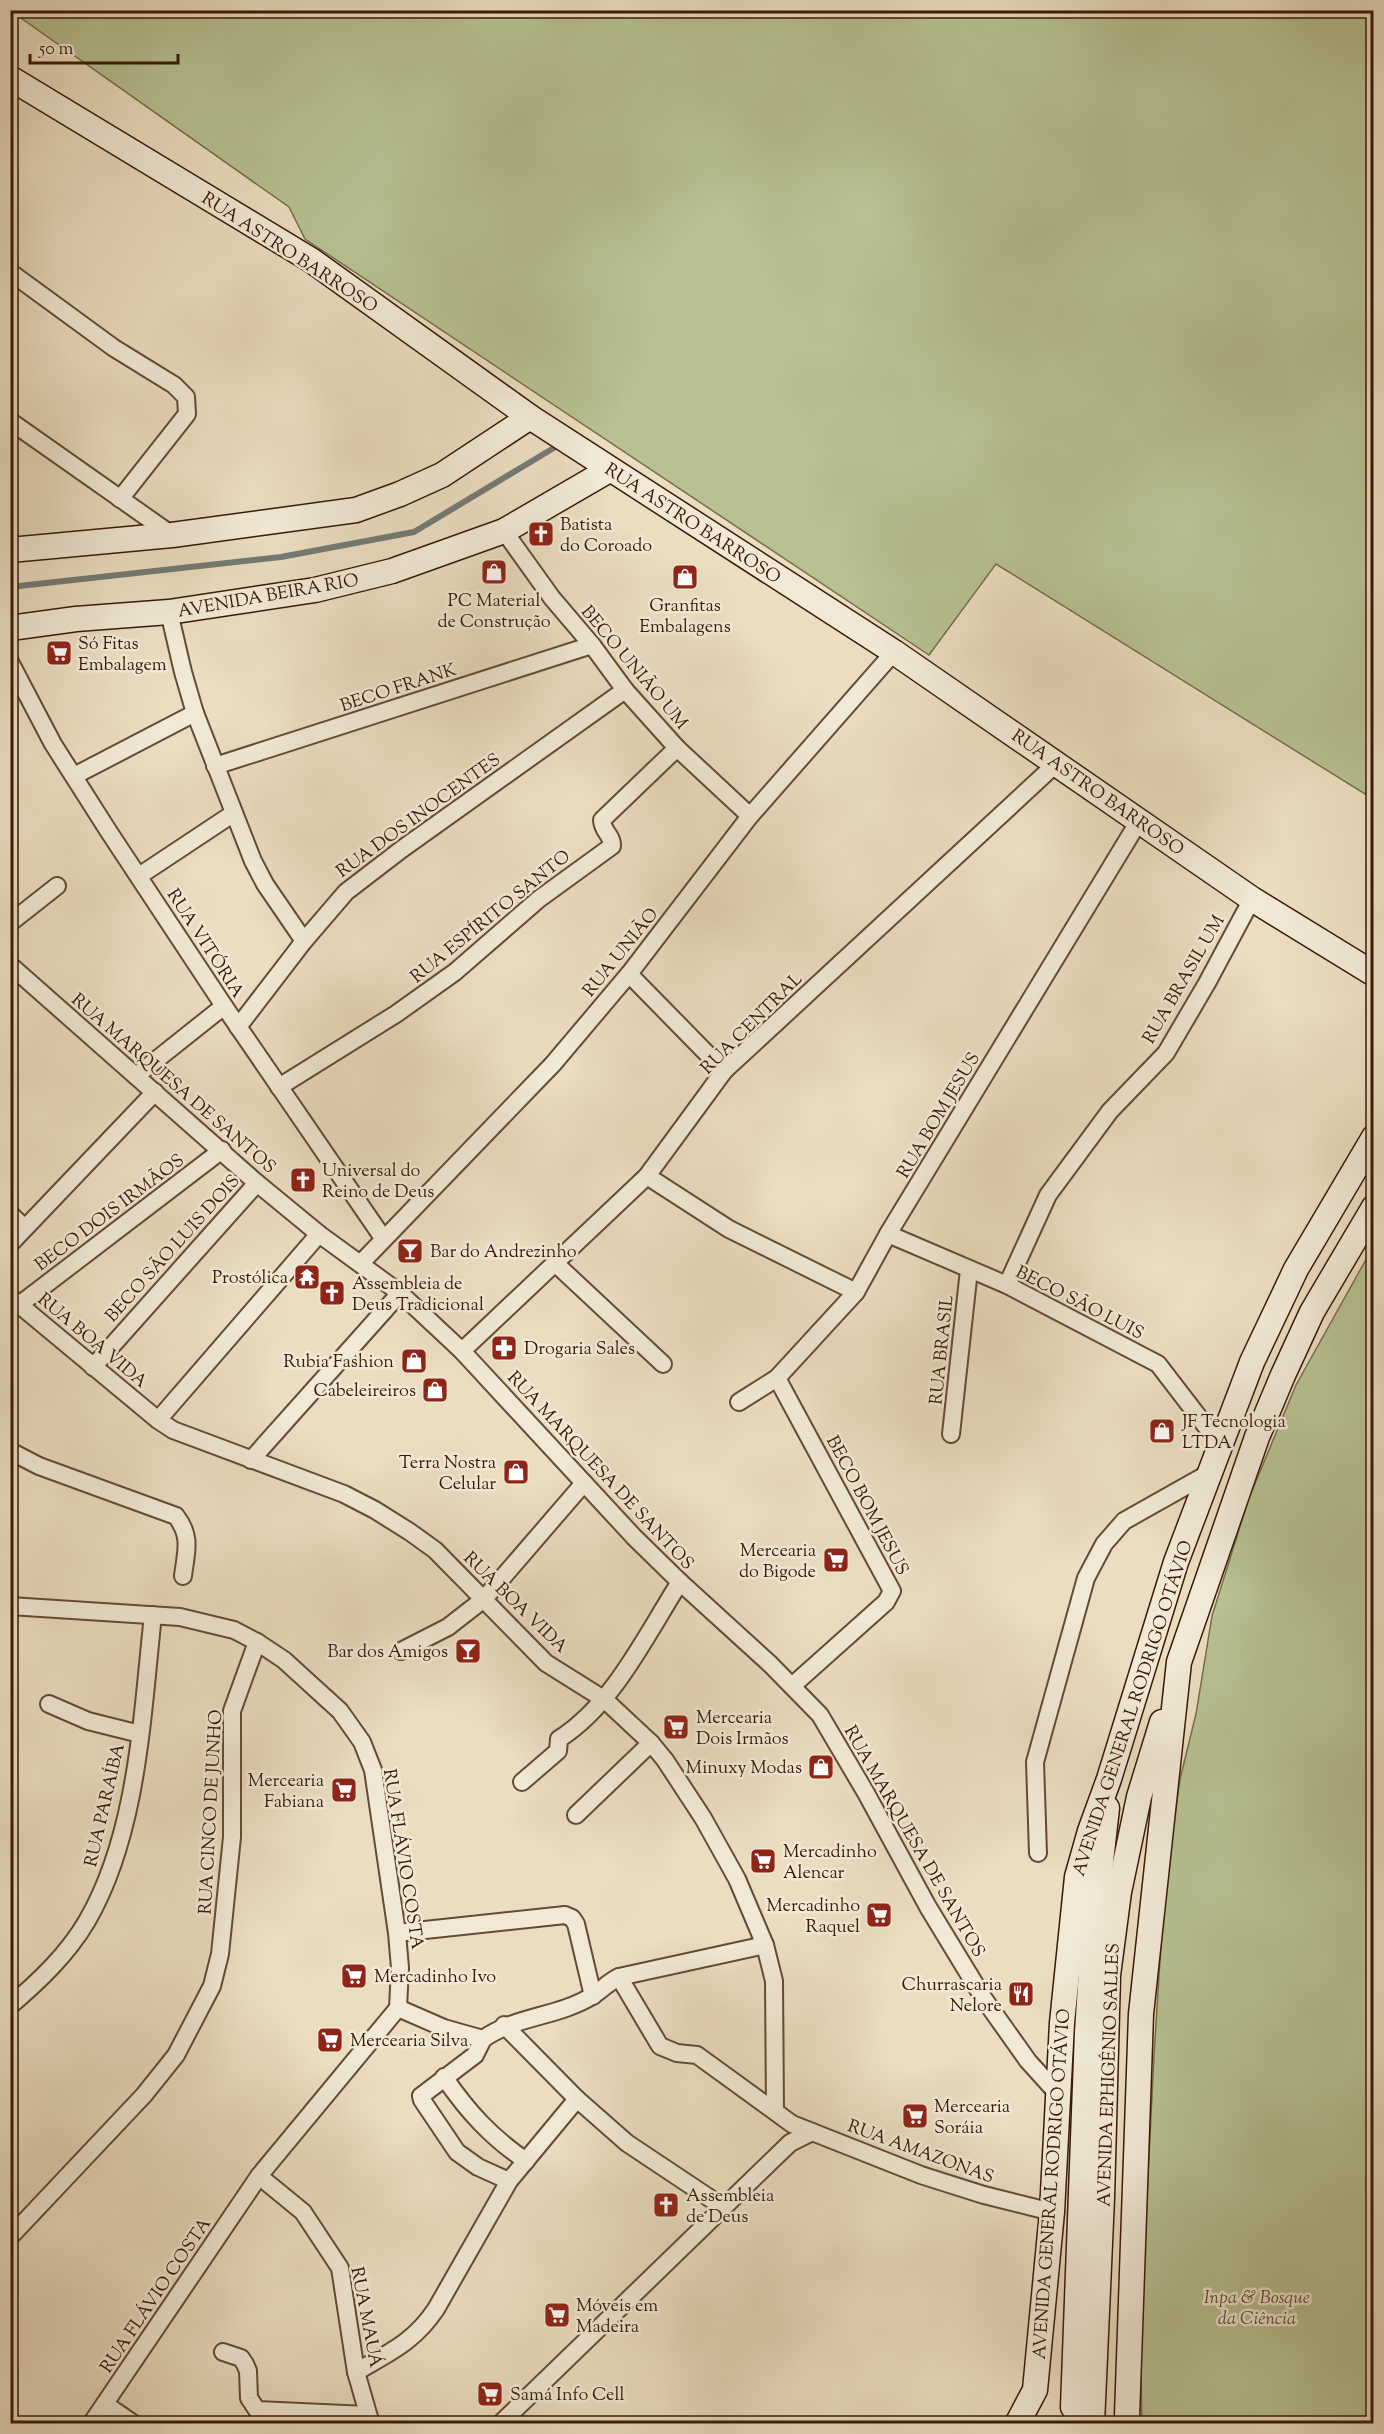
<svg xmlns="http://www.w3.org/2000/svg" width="1384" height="2434" viewBox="0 0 1384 2434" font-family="'Sorts Mill Goudy',serif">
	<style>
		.green { fill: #b7c192; stroke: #786d4c; stroke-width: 1.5 }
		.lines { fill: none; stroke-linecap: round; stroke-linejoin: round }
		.stream { stroke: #747a74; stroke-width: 6 }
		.street-casing { stroke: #654a35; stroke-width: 20 }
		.secondary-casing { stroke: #391907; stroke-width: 27 }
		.street { stroke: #f1e9d6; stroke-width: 16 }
		.secondary { stroke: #f1e9d6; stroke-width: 24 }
		.labels { text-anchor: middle; stroke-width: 5; stroke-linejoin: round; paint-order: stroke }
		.street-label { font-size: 18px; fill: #391907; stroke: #f1e9d6 }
		.poi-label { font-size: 18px; fill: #391907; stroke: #f1e9d6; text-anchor: start }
		.park-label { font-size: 18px; font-style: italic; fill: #5f4b31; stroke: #f1e9d6 }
	</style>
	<rect width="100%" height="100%" fill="#eaddc0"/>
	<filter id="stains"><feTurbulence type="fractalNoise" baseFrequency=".00333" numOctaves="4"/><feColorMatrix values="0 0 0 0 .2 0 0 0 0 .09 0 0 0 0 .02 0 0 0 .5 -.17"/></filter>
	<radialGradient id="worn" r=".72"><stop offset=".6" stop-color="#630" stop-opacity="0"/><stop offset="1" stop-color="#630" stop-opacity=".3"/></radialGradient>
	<g class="green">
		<path d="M11 11H1373V799L996 564 929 655 305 239 289 207Z"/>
		<path d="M1373 1247V2423L1142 2424 1140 2335 1154 2056 1164 1895 1180 1779 1196 1714 1212 1616 1249 1498 1296 1385Z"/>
	</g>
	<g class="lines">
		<path class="stream" d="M10 587 281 557 414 532 562 443"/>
		<defs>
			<g id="street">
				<path d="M10 272 114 348 174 385 186 397 187 414 120 499"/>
				<path d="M10 421 172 535"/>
				<path d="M504 531 552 598 592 645 625 690 677 748 750 816"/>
				<path d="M169 612 183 672 195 713 253 861 265 884 304 941"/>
				<path d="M10 662 53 744 109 832 224 1006 383 1238"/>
				<path d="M215 766 592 645"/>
				<path d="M74 776 195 713"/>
				<path d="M139 876 234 813"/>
				<path d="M10 923 57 886"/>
				<path d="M10 965 257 1183 319 1234 400 1293 462 1351 634 1537 680 1582 770 1664 820 1715 866 1793 928 1907 984 1999 1028 2061 1057 2093"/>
				<path d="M629 974 724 1071"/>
				<path d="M238 1027 304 941 346 892 402 849 625 690"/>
				<path d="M136 1076 224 1006"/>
				<path d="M279 1087 396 1014 455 972 539 899 612 846C613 836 602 831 602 820L677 748"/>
				<path d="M647 1176 729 1229 856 1292"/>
				<path d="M10 1214 25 1228"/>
				<path d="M888 1234 1007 1285 1158 1364 1221 1446"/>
				<path d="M10 1244 155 1092"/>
				<path d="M361 1263 553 1064 629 974 750 816 894 652"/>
				<path d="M556 1264 663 1364"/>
				<path d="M1007 1285 1048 1195 1110 1111 1166 1053 1207 983 1252 899"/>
				<path d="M10 1297 158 1420 173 1430 344 1494 375 1510 410 1532 435 1550 546 1663 605 1700 651 1743 665 1760 703 1818 737 1879 765 1945 774 1981 775 2110"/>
				<path d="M19 1305 222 1150"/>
				<path d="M462 1351 647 1176 724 1071 1057 763"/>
				<path d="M93 1367 257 1183"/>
				<path d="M777 1378 892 1591 886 1602 792 1686"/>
				<path d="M739 1402 777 1378 856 1292 888 1234 1139 821"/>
				<path d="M158 1420 319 1234"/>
				<path d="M951 1434 969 1270"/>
				<path d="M10 1451 39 1466 176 1516C192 1537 186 1551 183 1576"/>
				<path d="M251 1460 400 1293"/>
				<path d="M10 1606 180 1617 234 1630 257 1642 284 1660 340 1711 362 1742 373 1770 397 1933 400 1968 398 2008 259 2176 91 2424"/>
				<path d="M401 1651 448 1627 484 1599 584 1483"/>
				<path d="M49 1704 88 1721 140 1734"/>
				<path d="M522 1782 558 1751 559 1739C614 1704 646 1635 680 1582"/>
				<path d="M576 1815 651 1743"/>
				<path d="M1038 1853 1035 1762 1086 1578 1104 1544 1124 1521 1211 1472"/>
				<path d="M397 1933 565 1915 572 1918 576 1924 593 1996"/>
				<path d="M619 1977 660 2046 677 2053 697 2055 792 2124 921 2175 984 2195 1052 2212"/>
				<path d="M10 2006C39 1981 67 1955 87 1921 138 1833 142 1715 153 1615"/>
				<path d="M398 2008 444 2028 483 2039C515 2016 558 2017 592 1996 602 1990 607 1983 619 1977L765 1945"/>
				<path d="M504 2025 577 2099 627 2143 723 2207"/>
				<path d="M483 2039 475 2055 421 2096 422 2100 457 2152 478 2167 509 2181"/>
				<path d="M444 2077C468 2112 491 2137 526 2161"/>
				<path d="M259 2176 303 2212 340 2268 356 2372 371 2424"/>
				<path d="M10 2237 144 2095 176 2055 212 1986 220 1954 232 1837V1711L257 1642"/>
				<path d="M223 2352 241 2358 245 2364 248 2371 249 2398 257 2410 367 2415"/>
				<path d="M356 2372C390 2352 414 2342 436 2309L509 2181 577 2099"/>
				<path d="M105 2404 134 2424"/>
				<path d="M500 2424 790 2143 812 2132"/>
			</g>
			<g id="secondary">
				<path d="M10 78 311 260 530 417 894 652 1252 899 1374 974"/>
				<path d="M10 550 172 535 356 510 400 494 442 475 530 417"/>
				<path d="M10 628 76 619 169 612 315 590 392 571 504 531 609 470"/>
				<path d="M1073 2407 1087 2032 1094 1925 1107 1808"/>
				<path d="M1017 2424 1035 2390 1052 2212 1062 2023 1077 1877 1090 1831 1109 1779 1176 1562 1252 1362 1296 1269 1374 1137"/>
				<path d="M1092 2424 1102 2198 1108 1975 1119 1892 1139 1797 1162 1722"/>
				<path d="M1128 2424 1127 2416 1141 2014 1179 1662 1257 1437 1283 1375 1312 1312 1374 1207"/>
			</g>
		</defs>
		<use href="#street" class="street-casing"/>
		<use href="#secondary" class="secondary-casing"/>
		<use href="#street" class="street"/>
		<use href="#secondary" class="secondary"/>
	</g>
	<defs>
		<symbol id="church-square" viewBox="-11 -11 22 22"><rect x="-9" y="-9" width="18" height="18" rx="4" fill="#8f2418" stroke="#f1e9d6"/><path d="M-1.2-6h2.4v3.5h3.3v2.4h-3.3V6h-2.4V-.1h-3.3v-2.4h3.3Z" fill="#fff"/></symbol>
		<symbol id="shop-square" viewBox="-11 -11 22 22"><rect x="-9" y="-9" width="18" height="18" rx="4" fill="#8f2418" stroke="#f1e9d6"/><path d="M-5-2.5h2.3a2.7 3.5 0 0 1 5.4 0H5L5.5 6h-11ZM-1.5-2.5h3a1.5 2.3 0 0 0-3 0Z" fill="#fff"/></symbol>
		<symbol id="supermarket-square" viewBox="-11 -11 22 22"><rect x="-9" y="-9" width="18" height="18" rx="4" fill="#8f2418" stroke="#f1e9d6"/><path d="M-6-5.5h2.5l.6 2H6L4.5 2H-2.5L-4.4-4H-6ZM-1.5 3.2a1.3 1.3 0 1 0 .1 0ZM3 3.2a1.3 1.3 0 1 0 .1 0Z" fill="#fff"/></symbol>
		<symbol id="bar-square" viewBox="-11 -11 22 22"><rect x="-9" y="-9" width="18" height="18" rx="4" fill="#8f2418" stroke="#f1e9d6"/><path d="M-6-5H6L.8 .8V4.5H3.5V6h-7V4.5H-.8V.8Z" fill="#fff"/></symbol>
		<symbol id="temple-square" viewBox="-11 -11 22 22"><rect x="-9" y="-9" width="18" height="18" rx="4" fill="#8f2418" stroke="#f1e9d6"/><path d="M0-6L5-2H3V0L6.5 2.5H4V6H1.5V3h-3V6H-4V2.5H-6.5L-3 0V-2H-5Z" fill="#fff"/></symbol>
		<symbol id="pharmacy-square" viewBox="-11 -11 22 22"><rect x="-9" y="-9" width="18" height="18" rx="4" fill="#8f2418" stroke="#f1e9d6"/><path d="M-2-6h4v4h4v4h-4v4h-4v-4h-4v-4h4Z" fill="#fff"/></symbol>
		<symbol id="restaurant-square" viewBox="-11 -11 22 22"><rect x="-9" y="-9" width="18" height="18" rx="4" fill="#8f2418" stroke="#f1e9d6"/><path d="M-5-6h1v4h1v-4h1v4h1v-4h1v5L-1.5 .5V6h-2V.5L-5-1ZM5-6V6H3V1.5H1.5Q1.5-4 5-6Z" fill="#fff"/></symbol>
	</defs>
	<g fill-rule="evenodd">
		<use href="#church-square" x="526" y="519" width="30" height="30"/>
		<use href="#shop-square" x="479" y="557" width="30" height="30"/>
		<use href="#shop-square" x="670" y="562" width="30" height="30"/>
		<use href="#supermarket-square" x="44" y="638" width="30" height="30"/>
		<use href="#church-square" x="288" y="1165" width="30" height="30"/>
		<use href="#bar-square" x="395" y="1236" width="30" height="30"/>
		<use href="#temple-square" x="292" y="1262" width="30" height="30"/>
		<use href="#church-square" x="317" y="1278" width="30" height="30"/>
		<use href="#pharmacy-square" x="489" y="1333" width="30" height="30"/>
		<use href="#shop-square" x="399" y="1346" width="30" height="30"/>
		<use href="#shop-square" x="420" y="1375" width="30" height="30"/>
		<use href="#shop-square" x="1147" y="1416" width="30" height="30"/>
		<use href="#shop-square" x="501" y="1457" width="30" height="30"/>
		<use href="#supermarket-square" x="821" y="1545" width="30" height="30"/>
		<use href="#bar-square" x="453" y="1636" width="30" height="30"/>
		<use href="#supermarket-square" x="661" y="1712" width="30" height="30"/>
		<use href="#shop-square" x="806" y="1752" width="30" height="30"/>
		<use href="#supermarket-square" x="329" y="1775" width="30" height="30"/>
		<use href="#supermarket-square" x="748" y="1846" width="30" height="30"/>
		<use href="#supermarket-square" x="864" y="1900" width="30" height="30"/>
		<use href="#supermarket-square" x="339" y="1961" width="30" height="30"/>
		<use href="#restaurant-square" x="1006" y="1979" width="30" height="30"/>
		<use href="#supermarket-square" x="315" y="2025" width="30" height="30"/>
		<use href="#supermarket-square" x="900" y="2101" width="30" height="30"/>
		<use href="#church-square" x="651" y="2190" width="30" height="30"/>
		<use href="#supermarket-square" x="542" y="2300" width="30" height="30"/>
		<use href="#supermarket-square" x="475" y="2379" width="30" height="30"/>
	</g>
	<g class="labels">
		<g class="street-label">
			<text transform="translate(290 252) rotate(33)" y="6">RUA ASTRO BARROSO</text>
			<text transform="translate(693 523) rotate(33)" y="6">RUA ASTRO BARROSO</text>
			<text transform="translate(268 595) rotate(-10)" y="6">AVENIDA BEIRA RIO</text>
			<text transform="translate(635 667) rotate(50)" y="6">BECO UNIÃO UM</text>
			<text transform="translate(398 687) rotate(-18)" y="6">BECO FRANK</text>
			<text transform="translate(1098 792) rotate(35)" y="6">RUA ASTRO BARROSO</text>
			<text transform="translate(418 815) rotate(-36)" y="6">RUA DOS INOCENTES</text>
			<text transform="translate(490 916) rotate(-39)" y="6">RUA ESPÍRITO SANTO</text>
			<text transform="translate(206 943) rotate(57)" y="6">RUA VITÓRIA</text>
			<text transform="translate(620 952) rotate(-51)" y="6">RUA UNIÃO</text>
			<text transform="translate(1183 979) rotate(-60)" y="6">RUA BRASIL UM</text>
			<text transform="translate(751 1023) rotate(-45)" y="6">RUA CENTRAL</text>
			<text transform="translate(174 1083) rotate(41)" y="6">RUA MARQUESA DE SANTOS</text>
			<text transform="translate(938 1115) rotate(-59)" y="6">RUA BOM JESUS</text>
			<text transform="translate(109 1212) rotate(-37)" y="6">BECO DOIS IRMÃOS</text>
			<text transform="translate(172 1248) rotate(-48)" y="6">BECO SÃO LUIS DOIS</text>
			<text transform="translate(1080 1302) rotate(27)" y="6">BECO SÃO LUIS</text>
			<text transform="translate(93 1340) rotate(40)" y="6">RUA BOA VIDA</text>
			<text transform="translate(941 1350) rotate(-84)" y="6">RUA BRASIL</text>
			<text transform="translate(601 1470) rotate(47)" y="6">RUA MARQUESA DE SANTOS</text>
			<text transform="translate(868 1505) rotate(62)" y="6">BECO BOM JESUS</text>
			<text transform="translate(516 1602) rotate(44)" y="6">RUA BOA VIDA</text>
			<text transform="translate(1132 1708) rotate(-72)" y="6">AVENIDA GENERAL RODRIGO OTÁVIO</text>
			<text transform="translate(104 1805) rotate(-77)" y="6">RUA PARAÍBA</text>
			<text transform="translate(210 1812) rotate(-87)" y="6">RUA CINCO DE JUNHO</text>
			<text transform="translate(915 1841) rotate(60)" y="6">RUA MARQUESA DE SANTOS</text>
			<text transform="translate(404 1859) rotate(81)" y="6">RUA FLÁVIO COSTA</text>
			<text transform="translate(1108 2075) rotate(-88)" y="6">AVENIDA EPHIGÊNIO SALLES</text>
			<text transform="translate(921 2151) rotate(20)" y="6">RUA AMAZONAS</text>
			<text transform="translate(1051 2184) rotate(-86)" y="6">AVENIDA GENERAL RODRIGO OTÁVIO</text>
			<text transform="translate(155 2295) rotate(-56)" y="6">RUA FLÁVIO COSTA</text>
			<text transform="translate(367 2317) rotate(79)" y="6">RUA MAUÁ</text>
		</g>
		<g class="poi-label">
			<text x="560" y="530">Batista<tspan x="560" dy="21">do Coroado</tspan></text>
			<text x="494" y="606" text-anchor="middle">PC Material<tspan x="494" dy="21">de Construção</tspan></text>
			<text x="685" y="611" text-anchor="middle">Granfitas<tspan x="685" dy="21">Embalagens</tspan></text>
			<text x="78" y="649">Só Fitas<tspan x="78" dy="21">Embalagem</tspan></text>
			<text x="322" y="1176">Universal do<tspan x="322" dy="21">Reino de Deus</tspan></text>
			<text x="430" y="1257">Bar do Andrezinho</text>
			<text x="288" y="1283" text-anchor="end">Prostólica</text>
			<text x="352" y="1289">Assembleia de<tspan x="352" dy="21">Deus Tradicional</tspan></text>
			<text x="524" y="1354">Drogaria Sales</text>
			<text x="394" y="1367" text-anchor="end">Rubia Fashion</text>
			<text x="416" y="1396" text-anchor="end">Cabeleireiros</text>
			<text x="1182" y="1427">JF Tecnologia<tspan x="1182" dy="21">LTDA</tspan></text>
			<text x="496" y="1468" text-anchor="end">Terra Nostra<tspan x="496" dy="21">Celular</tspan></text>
			<text x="816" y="1556" text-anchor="end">Mercearia<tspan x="816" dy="21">do Bigode</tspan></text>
			<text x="448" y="1657" text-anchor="end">Bar dos Amigos</text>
			<text x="696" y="1723">Mercearia<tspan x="696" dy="21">Dois Irmãos</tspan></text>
			<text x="802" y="1773" text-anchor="end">Minuxy Modas</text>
			<text x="324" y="1786" text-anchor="end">Mercearia<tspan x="324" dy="21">Fabiana</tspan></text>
			<text x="783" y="1857">Mercadinho<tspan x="783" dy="21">Alencar</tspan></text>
			<text x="860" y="1911" text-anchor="end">Mercadinho<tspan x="860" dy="21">Raquel</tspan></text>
			<text x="374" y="1982">Mercadinho Ivo</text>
			<text x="1002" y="1990" text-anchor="end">Churrascaria<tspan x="1002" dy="21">Nelore</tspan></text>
			<text x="350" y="2046">Mercearia Silva</text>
			<text x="934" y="2112">Mercearia<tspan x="934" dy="21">Soráia</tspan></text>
			<text x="686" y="2201">Assembleia<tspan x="686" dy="21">de Deus</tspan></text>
			<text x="576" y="2311">Móveis em<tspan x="576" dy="21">Madeira</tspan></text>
			<text x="510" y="2400">Samá Info Cell</text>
		</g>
		<g class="park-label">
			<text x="1257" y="2303">Inpa &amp; Bosque<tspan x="1257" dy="21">da Ciência</tspan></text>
		</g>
	</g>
	<rect width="1384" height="2434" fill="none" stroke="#eaddc0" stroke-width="36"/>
	<rect x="12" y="12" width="1360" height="2410" fill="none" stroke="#391907" stroke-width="3"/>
	<rect x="18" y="18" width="1348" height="2398" fill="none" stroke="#391907" stroke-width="1.5"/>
	<path d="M30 54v9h148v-9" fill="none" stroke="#391907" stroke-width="3"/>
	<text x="39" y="54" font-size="18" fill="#391907" stroke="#f1e9d6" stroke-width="4.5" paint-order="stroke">50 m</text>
	<rect width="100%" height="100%" filter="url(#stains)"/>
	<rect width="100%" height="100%" fill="url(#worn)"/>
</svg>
